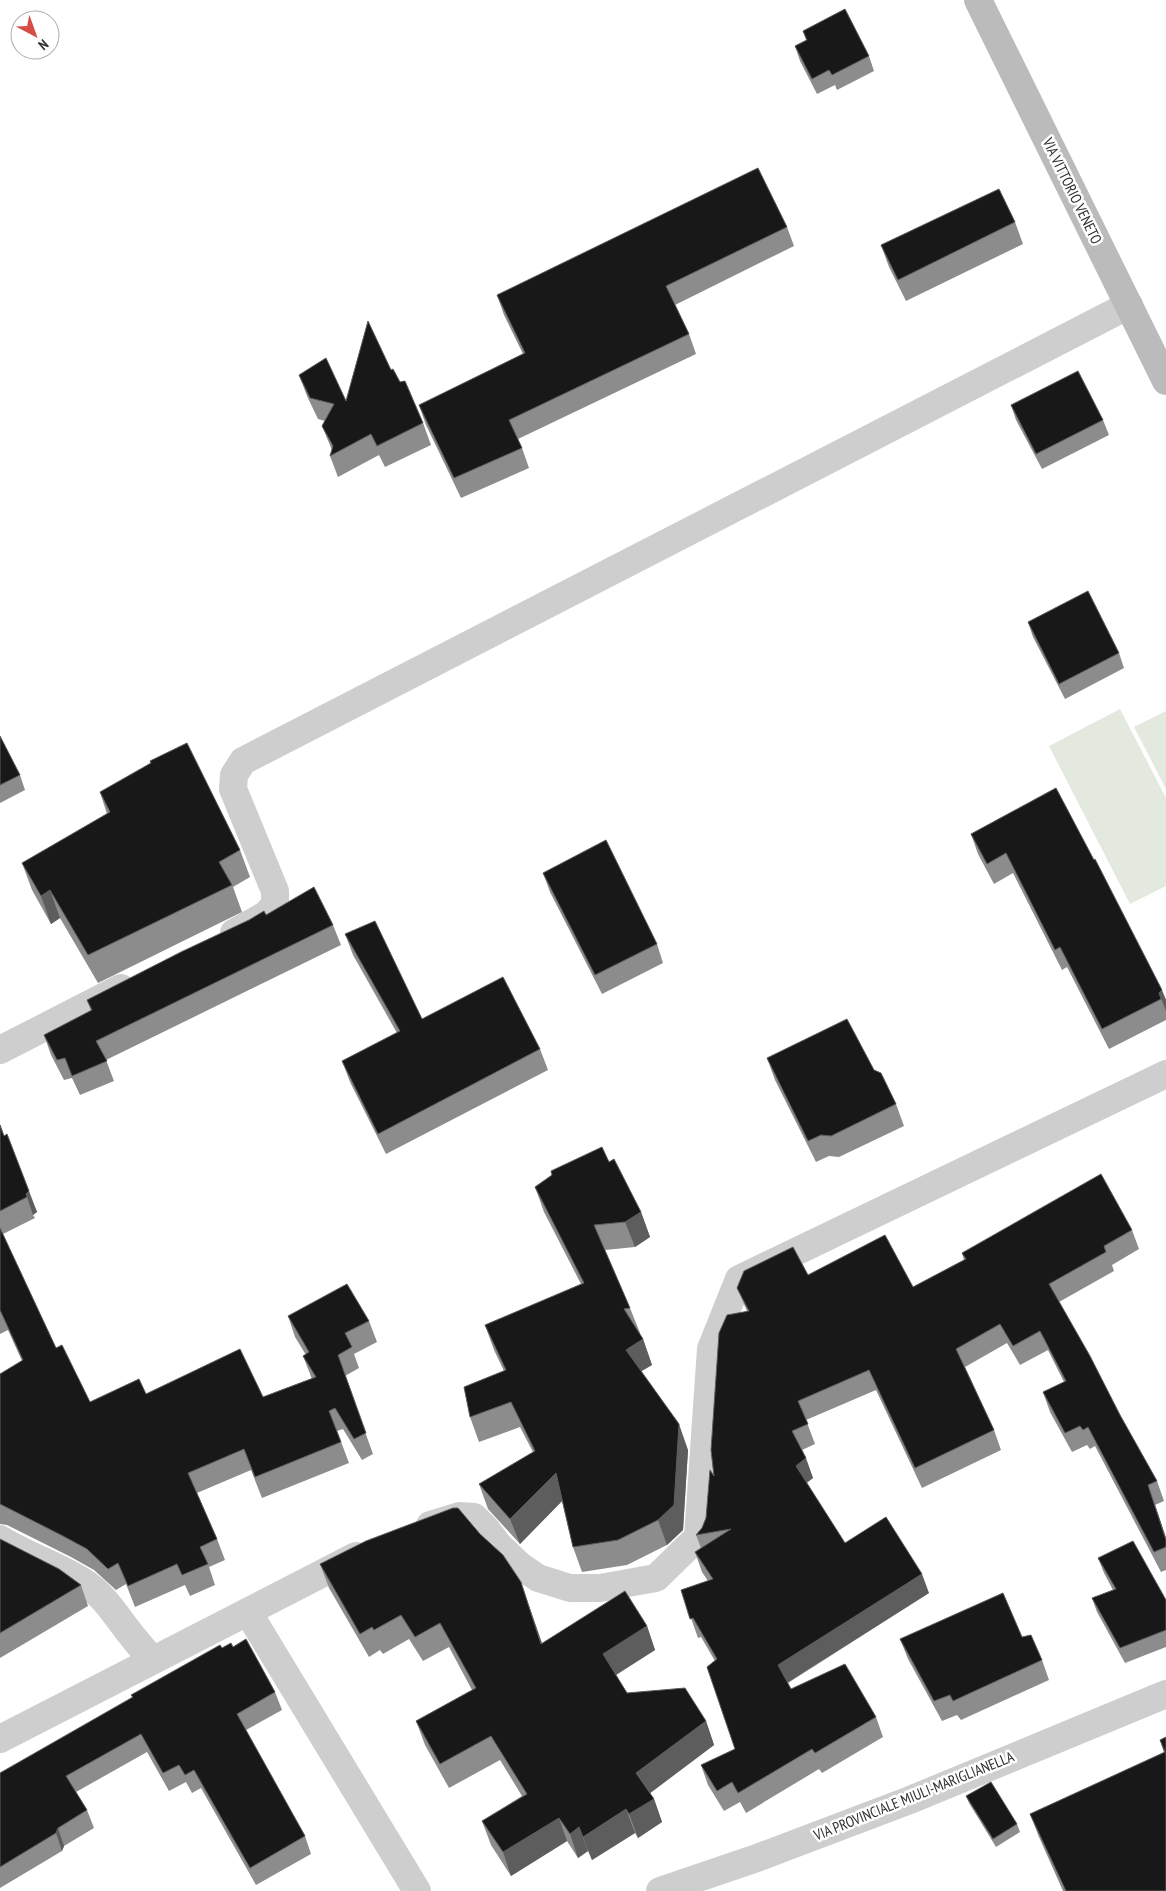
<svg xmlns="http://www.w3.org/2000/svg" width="1166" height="1891" viewBox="0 0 1166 1891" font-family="'PT Sans Narrow',sans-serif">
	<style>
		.green { fill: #e3e9de }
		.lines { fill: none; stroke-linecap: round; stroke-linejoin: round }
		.street { stroke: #cecece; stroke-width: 28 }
		.secondary { stroke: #bbb; stroke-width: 28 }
		.wall { fill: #8c8c8c }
		.shaded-wall { fill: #5d5d5d }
		.building { fill: #181818; stroke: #5d5d5d }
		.labels { text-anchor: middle; stroke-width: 5; stroke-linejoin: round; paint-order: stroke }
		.street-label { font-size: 15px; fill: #313131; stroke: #fff }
	</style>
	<rect width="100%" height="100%" fill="#fff"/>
	<g class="green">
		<path d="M1120 709 1166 798V886L1130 904 1049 746Z"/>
		<path d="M1166 711V789L1134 727Z"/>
	</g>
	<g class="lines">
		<g class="street">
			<path d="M234 933 267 914 275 904V891L233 789 234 775 243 761 1129 305"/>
			<path d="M0 1050 121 988"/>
			<path d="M430 1525 459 1516 474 1517 486 1529 499 1546 519 1565 538 1578 570 1588H600L656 1578 698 1537 711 1349 739 1279 1166 1074"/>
			<path d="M0 1539C27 1556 58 1565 85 1583 106 1597 117 1618 133 1637 139 1645 146 1653 153 1660"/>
			<path d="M248 1612 417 1891"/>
			<path d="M0 1739 356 1556"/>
			<path d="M660 1891 757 1858 910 1800 1166 1694"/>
		</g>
		<path class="secondary" d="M978 0 1166 381"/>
	</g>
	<g class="wall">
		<path d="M803 31 869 56 874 71 837 90 835 85 817 94 800 61 795 46 806 40Z"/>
		<path d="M1015 222 1023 244 906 301 889 267 881 245Z"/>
		<path d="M787 227 794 246 675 305 689 334 696 354 518 439 522 448 529 468 461 498 426 425 419 405 523 354 504 315 497 295Z"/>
		<path d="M391 370 400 382 423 423 431 445 385 467 379 455 338 477 330 456 332 450 322 426 325 421 318 419 307 396 299 375 346 401Z"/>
		<path d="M1011 405 1103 420 1109 435 1042 469 1016 420Z"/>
		<path d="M1028 622 1119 653 1124 668 1065 699 1033 637Z"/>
		<path d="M0 736 20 775 25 790 0 803Z"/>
		<path d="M1056 788 1166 1000V1020L1109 1049 1067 967 1062 970 1013 873 994 884 978 854 971 834Z"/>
		<path d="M100 792 240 850 250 877 233 887 242 912 98 983 60 918 51 924 32 890 22 863 107 814Z"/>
		<path d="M543 873 657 944 663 963 602 994 550 892Z"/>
		<path d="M266 915 333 925 341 945 106 1060 114 1081 80 1095 72 1078 64 1080 51 1055 44 1035 91 1011 87 1000Z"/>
		<path d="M345 934 422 1019 540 1049 548 1070 386 1154 350 1082 342 1061 397 1033 353 955Z"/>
		<path d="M767 1058 874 1070 896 1104 904 1126 839 1157 829 1156 816 1162 775 1080Z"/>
		<path d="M0 1124 4 1136 37 1212 33 1215 35 1218 3 1234 56 1348 90 1402 146 1394 263 1397 312 1379 303 1356 306 1355 295 1337 288 1316 369 1321 377 1342 354 1354 359 1368 345 1376 373 1454 362 1460 343 1429 337 1431 349 1463 262 1498 251 1470 197 1493 217 1539 225 1560 209 1567 215 1585 190 1596 185 1585 135 1607 126 1584 116 1590 94 1570 71 1557 7 1525 0 1524V1374L22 1361 8 1330 0 1334Z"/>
		<path d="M609 1162 641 1212 650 1237 635 1247 605 1250 630 1308 640 1333H639L643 1339 652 1365 641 1371 688 1450 683 1530 667 1545 627 1565 582 1572 573 1547 562 1501 520 1544 488 1509 479 1484 533 1452 520 1427 479 1442 470 1417 504 1371 494 1350 485 1325 581 1284 544 1212 535 1187Z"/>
		<path d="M1132 1230 1139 1249 1112 1265 1114 1271 1059 1302 1120 1415 1157 1481 1164 1501 1155 1505 1166 1538V1570L1161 1572 1095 1446 1090 1449 1087 1445 1072 1452 1050 1412 1043 1392 1064 1382 1048 1350 1020 1365 1007 1343 965 1367 994 1430 1001 1450 922 1488 876 1390 806 1420 815 1444 802 1450 813 1478 807 1483 845 1543 929 1593 788 1683 791 1689 876 1717 883 1737 822 1773 819 1769 746 1813 740 1802 724 1811 708 1785 701 1765 735 1749 715 1661 701 1637 698 1638 681 1590 708 1581 702 1572 695 1552 701 1548 696 1535 702 1528 706 1518 747 1311 737 1288 808 1275 913 1287 964 1260 962 1253Z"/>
		<path d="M0 1539 81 1585 88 1606 0 1658Z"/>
		<path d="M1098 1558 1166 1600V1647L1125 1663 1097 1612 1092 1598 1113 1590 1104 1573Z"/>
		<path d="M320 1564 529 1606 542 1643 647 1626 655 1650 616 1675 627 1693 706 1721 714 1745 650 1793 654 1799 662 1822 638 1838 635 1833 592 1860 588 1851 578 1858 567 1841 511 1876 491 1845 482 1821 522 1796 500 1760 449 1788 425 1745 416 1721 472 1690 449 1647 423 1661 409 1639 383 1654 380 1650 369 1657 329 1588Z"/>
		<path d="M1022 1637 1042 1660 1049 1680 961 1720 957 1715 942 1721 908 1659 900 1639Z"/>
		<path d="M233 1647 275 1692 282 1710 246 1730 305 1836 311 1854 256 1885 201 1788 192 1793 186 1782 169 1791 147 1752 76 1792 87 1810 94 1828 64 1846 62 1851 0 1888V1773L132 1698 131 1695 222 1648Z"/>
		<path d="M1166 1737V1891H1063L1039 1837 1030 1814 1164 1753 1160 1740Z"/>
		<path d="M966 1796 1017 1824 1020 1832 996 1847 969 1803Z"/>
	</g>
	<g class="shaded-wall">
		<path d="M50 890 60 918 51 924 41 896Z"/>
		<path d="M1162 990 1166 1000V1011L1159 993Z"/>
		<path d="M29 1191 37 1212 33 1215 26 1194Z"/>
		<path d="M641 1212 650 1237 635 1247 625 1222Z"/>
		<path d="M643 1339 652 1365 635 1375 626 1350Z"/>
		<path d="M679 1424 688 1450 683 1530 667 1545 658 1520Z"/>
		<path d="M806 1458 813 1478 803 1485 796 1466Z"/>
		<path d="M556 1473 565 1498 520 1544 510 1519Z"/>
		<path d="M1148 1485 1155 1505 1166 1538V1540Z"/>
		<path d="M922 1574 929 1593 785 1684 778 1665Z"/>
		<path d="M521 1582 529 1606 550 1667 541 1644Z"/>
		<path d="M647 1626 655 1650 611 1678 603 1654Z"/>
		<path d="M706 1721 714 1745 645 1797 636 1773Z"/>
		<path d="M654 1799 662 1822 638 1838 629 1814Z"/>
		<path d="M626 1809 635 1833 592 1860 583 1837Z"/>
		<path d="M559 1818 567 1841 511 1876 503 1852Z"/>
		<path d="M579 1827 588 1851 578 1858 570 1834Z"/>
		<path d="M58 1828 64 1846 62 1851 56 1833Z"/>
	</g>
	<g class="building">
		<path d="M845 9 869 56 832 75 829 70 812 79 795 46 807 40 803 31Z"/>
		<path d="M758 168 787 227 666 286 689 334 509 420 522 448 454 478 419 405 525 353 497 295Z"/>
		<path d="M999 189 1015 222 898 280 881 245Z"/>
		<path d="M368 321 391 370 393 369 400 382 405 381 423 423 377 446 371 434 330 456 333 446 322 426 334 404 310 398 299 375 326 358 346 401Z"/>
		<path d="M1078 371 1103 420 1036 454 1011 405Z"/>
		<path d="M1088 591 1119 653 1059 684 1028 622Z"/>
		<path d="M0 736 20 775 0 785Z"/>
		<path d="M187 743 240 850 219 862 232 885 88 955 50 890 41 896 22 863 110 812 100 792 151 763 150 761Z"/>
		<path d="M1056 788 1094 860 1095 859 1162 990 1159 993 1161 999 1102 1029 1060 947 1055 950 1006 853 987 864 971 834Z"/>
		<path d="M606 840 657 944 595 975 543 873Z"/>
		<path d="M314 887 333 925 96 1041 107 1061 72 1076 65 1058 57 1060 44 1035 92 1010 87 1000 181 952 249 920 264 911 266 915Z"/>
		<path d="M375 921 422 1019 503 977 540 1049 378 1134 342 1061 400 1031 345 934Z"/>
		<path d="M847 1019 874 1070 881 1073 896 1104 831 1136 821 1135 808 1141 767 1058Z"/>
		<path d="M0 1125 4 1136 7 1134 29 1191 26 1194 27 1197 0 1211Z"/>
		<path d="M602 1147 609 1162 614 1159 641 1212 625 1222 594 1225 630 1308 624 1309 643 1339 626 1350 679 1424 674 1505 658 1520 618 1540 573 1547 556 1473 510 1519 479 1484 535 1451 511 1402 470 1417 464 1387 506 1370 485 1325 584 1283 535 1187 552 1175 551 1171Z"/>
		<path d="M1101 1174 1132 1230 1104 1246 1106 1252 1049 1284 1090 1356 1120 1415 1157 1481 1148 1485 1166 1540V1547L1154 1552 1088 1427 1083 1430 1080 1426 1065 1433 1043 1392 1066 1381 1040 1331 1013 1346 1000 1324 956 1349 994 1430 915 1468 869 1370 798 1401 808 1424 792 1431 806 1458 796 1466 845 1543 886 1517 922 1574 778 1665 791 1689 845 1664 876 1717 815 1753 812 1749 738 1793 732 1782 717 1791 701 1765 735 1749 707 1667 717 1659 693 1618 690 1619 681 1590 713 1579 695 1552 731 1529 696 1535 702 1528 706 1518 710 1470 714 1476 711 1450 719 1333 727 1315 749 1311 737 1288 744 1271 793 1247 808 1275 885 1235 913 1287 966 1259 962 1253Z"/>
		<path d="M0 1228 56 1348 62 1345 90 1402 139 1379 146 1394 240 1349 263 1397 316 1377 303 1356 309 1352 288 1316 347 1284 369 1321 345 1333 352 1347 338 1355 366 1433 354 1439 335 1408 329 1411 341 1442 255 1477 244 1449 188 1473 217 1539 200 1547 208 1564 182 1575 177 1564 128 1586 118 1563 108 1569 87 1549 63 1536 0 1504V1374L23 1360 0 1310Z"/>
		<path d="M453 1508H458L480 1534 503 1555 521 1582 541 1644 625 1591 647 1626 603 1654 627 1693 685 1688 706 1721 636 1773 654 1799 629 1814 626 1809 583 1837 579 1827 570 1834 559 1818 503 1852 482 1821 527 1794 491 1736 440 1764 416 1721 476 1688 440 1623 415 1637 401 1615 374 1630 372 1627 360 1634 320 1564 366 1541Z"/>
		<path d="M0 1539 59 1569 81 1585 0 1633Z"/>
		<path d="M1133 1541 1166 1600V1630L1120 1648 1092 1598 1116 1589 1098 1558Z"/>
		<path d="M1003 1593 1022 1637 1031 1635 1042 1660 953 1701 950 1695 934 1701 900 1639Z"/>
		<path d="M246 1639 275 1692 237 1714 305 1836 250 1868 194 1770 185 1775 179 1765 163 1773 141 1734 66 1776 87 1810 58 1828 56 1833 0 1867V1773L133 1697 131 1695 220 1645 222 1648 231 1643 233 1647Z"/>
		<path d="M1166 1737V1891H1066L1030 1814 1165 1752 1160 1740Z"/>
		<path d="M991 1782 1017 1824 993 1839 966 1796Z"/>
	</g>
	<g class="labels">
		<g class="street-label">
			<text transform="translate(1072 191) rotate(64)" y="5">VIA VITTORIO VENETO</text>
			<text transform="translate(914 1796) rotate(-22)" y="5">VIA PROVINCIALE MIULI-MARIGLIANELLA</text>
		</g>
	</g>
	<g transform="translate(35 35) rotate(139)"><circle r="24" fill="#ffffff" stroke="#adadad"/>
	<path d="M0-4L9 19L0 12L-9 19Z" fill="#d54d46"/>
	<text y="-8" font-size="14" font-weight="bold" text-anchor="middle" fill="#313131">N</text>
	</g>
</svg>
